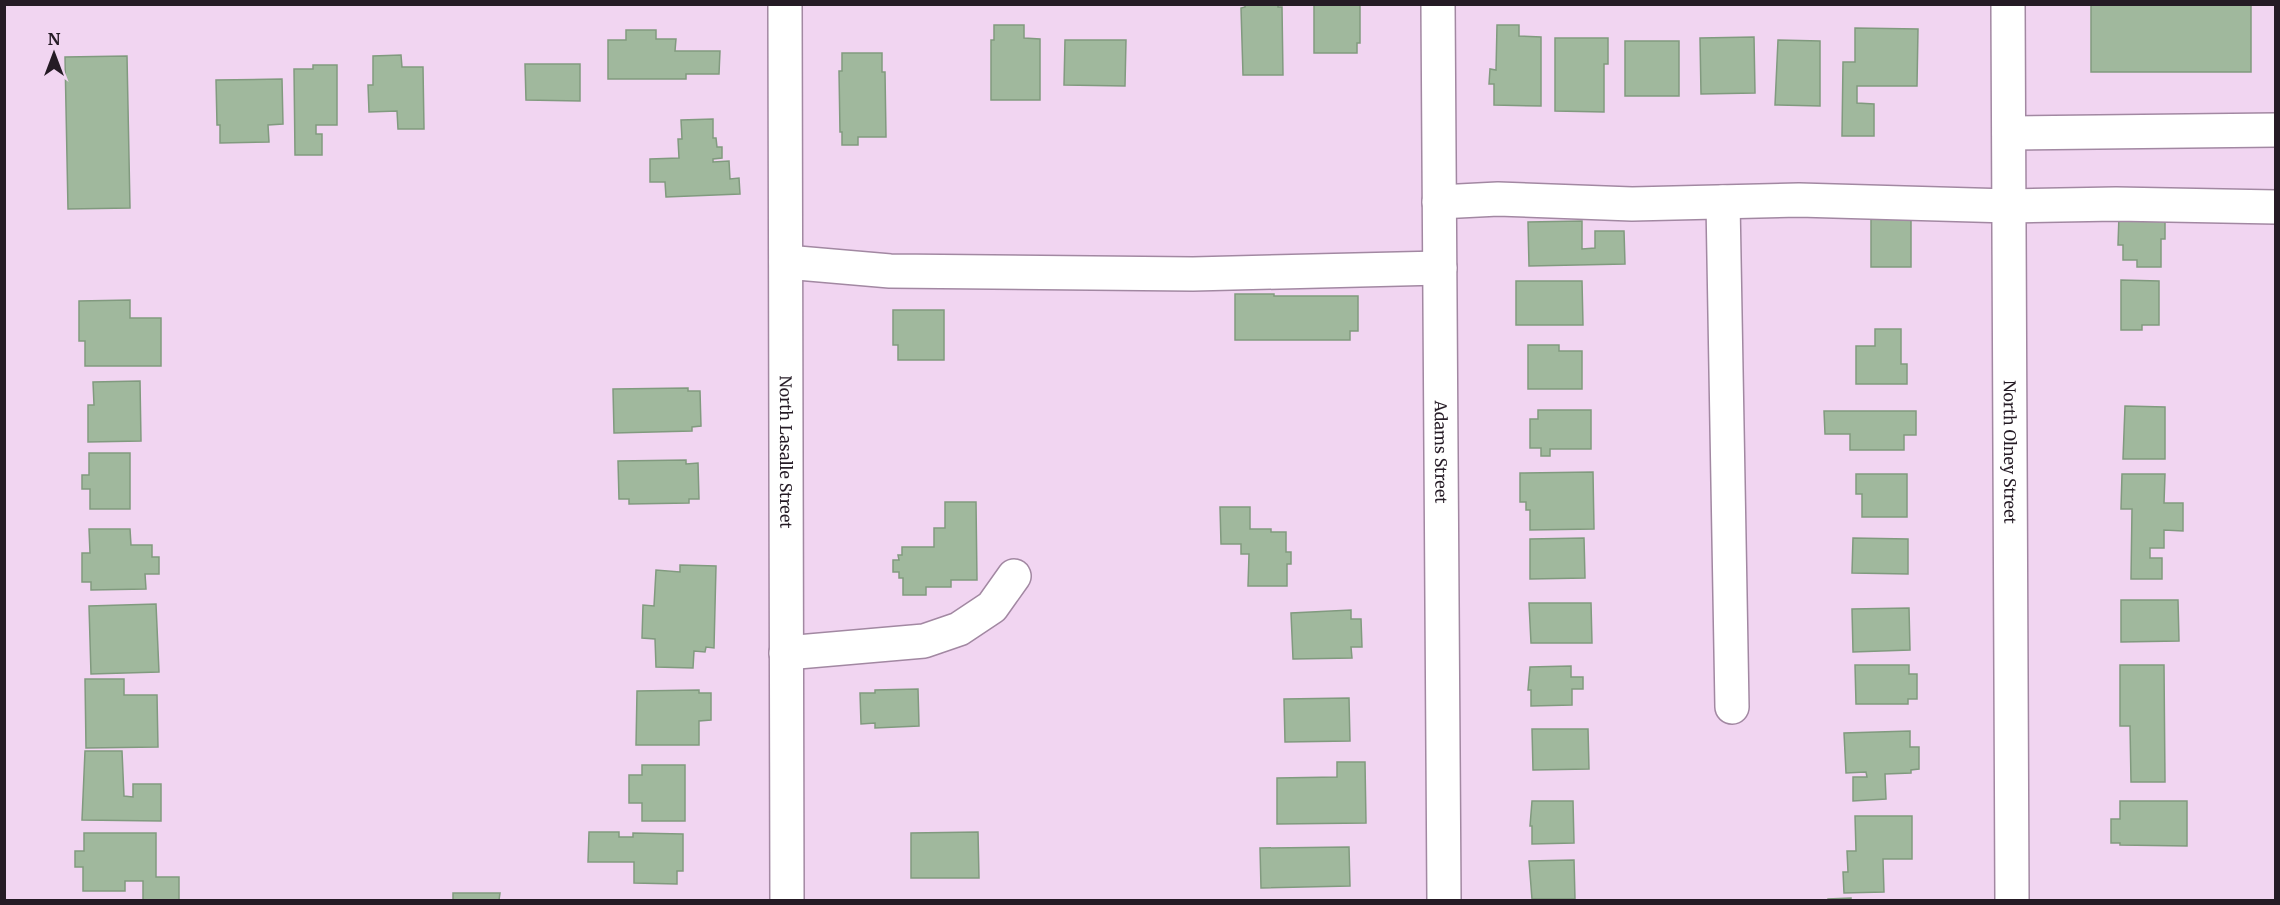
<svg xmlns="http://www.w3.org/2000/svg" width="2280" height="905" viewBox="0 0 2280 905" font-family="Merriweather,serif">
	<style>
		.building { fill: #a0b89d; stroke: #819a7f; stroke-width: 1.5 }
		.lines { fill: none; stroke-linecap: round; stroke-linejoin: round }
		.minor-casing { stroke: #a288a2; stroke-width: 36 }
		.minor { stroke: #fff; stroke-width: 33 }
		.labels { text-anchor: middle; stroke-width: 6; stroke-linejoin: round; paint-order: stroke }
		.street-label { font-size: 16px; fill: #251b25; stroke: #f1d5f1 }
	</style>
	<rect width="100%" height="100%" fill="#f1d5f1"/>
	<g class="building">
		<path d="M1245 4H1278V7H1282L1283 75H1243L1241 8 1245 7Z"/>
		<path d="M1314 4H1360V43H1357V53H1314Z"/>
		<rect x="2091" y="4" width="160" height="68"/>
		<path d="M994 25H1024V38L1040 39V100H991V40H994Z"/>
		<path d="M1497 25H1519V36L1541 37V106L1494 105V84H1489L1490 69 1496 70Z"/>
		<path d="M1855 28 1918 29 1917 86H1857V103L1874 104V136H1842L1843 62H1855Z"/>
		<path d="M626 30H656V39H676L675 51H720L719 74H686V79H608V40H626Z"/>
		<path d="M1754 37 1755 93 1701 94 1700 38Z"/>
		<path d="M1555 38H1608V64H1604V112L1555 111Z"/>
		<path d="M1065 40H1126L1125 86 1064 85Z"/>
		<path d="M1778 40 1820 41V106L1775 105Z"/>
		<rect x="1625" y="41" width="54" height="55"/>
		<path d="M842 53H882V72H885L886 137H858V145H842V132H840L839 71H842Z"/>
		<path d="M401 55 402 67H423L424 129H398L397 111 369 112 368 85H373V56Z"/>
		<path d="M127 56 130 208 68 209 65 57Z"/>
		<path d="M525 64H580V101L526 100Z"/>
		<path d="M313 65H337V125H316V134H322V155H295L294 69H313Z"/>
		<path d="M282 79 283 124 268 125 269 142 220 143V125H217L216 80Z"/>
		<path d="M713 119V138H716L717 147H722V158L713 159V162L729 161 730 179 739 178 740 194 666 197 665 182H650V159L679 158 678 139H682L681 120Z"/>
		<path d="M2119 215H2165V239H2161V267H2137V260H2123V245H2118Z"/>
		<rect x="1871" y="219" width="40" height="48"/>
		<path d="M1582 221V249L1595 248V231H1624L1625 264 1529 266 1528 222Z"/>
		<path d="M2121 280 2159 281V325H2142V330H2121Z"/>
		<path d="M1516 281H1582L1583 325H1516Z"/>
		<path d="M1235 294H1274V296H1358V331H1350V340H1235Z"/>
		<path d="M130 300V318H161V366H85V341H79V301Z"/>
		<path d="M893 310H944V360H898V345H893Z"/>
		<path d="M1875 329H1901V364H1907V384H1856V346H1875Z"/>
		<path d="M1528 345H1559V351H1582V389H1528Z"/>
		<path d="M140 381 141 441 88 442V405H94L93 382Z"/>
		<path d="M688 388V391H700L701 426 692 427V431L614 433 613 389Z"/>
		<path d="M2125 406 2165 407V459H2123Z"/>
		<path d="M1538 410H1591V449H1550V456H1541V448H1530V419H1538Z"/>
		<path d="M1824 411H1916V435H1904V450H1850V434H1825Z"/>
		<path d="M89 453H130V509H90V489H82V475H89Z"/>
		<path d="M686 460V464L698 463 699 499H689V503L629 504V499H619L618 461Z"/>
		<path d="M1593 472 1594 529 1530 530V510H1526V502H1520V473Z"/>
		<path d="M1856 474H1907V517H1862V494H1856Z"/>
		<path d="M2122 474H2165L2164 503H2183V531L2164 530V548H2150V558H2162V579H2131L2132 509H2121Z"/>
		<path d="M945 502H976L977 580H951V587H926V595H903V578H899V572H893V560H899L898 555H902V547H934V528H945Z"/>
		<path d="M1220 507H1250V529H1271V532H1286V552H1291V564H1287V586H1248L1249 554H1241V544H1221Z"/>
		<path d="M89 529H130L131 545H152V557H159V574H145L146 589 91 590V582H82V553H90Z"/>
		<path d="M1584 538 1585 578 1530 579V539Z"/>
		<path d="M1853 538 1908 539V574L1852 573Z"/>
		<path d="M680 565 716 566 714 648 706 647 705 652 694 651 693 668 656 667 655 639 642 638 643 605 654 606 656 570 680 572Z"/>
		<path d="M2121 600H2178L2179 641 2121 642Z"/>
		<path d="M1529 603H1591L1592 643H1531Z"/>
		<path d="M156 604 159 672 91 674 89 606Z"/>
		<path d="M1909 608 1910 650 1853 652 1852 609Z"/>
		<path d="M1351 610V619H1361L1362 647H1351L1352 658 1293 659 1291 613Z"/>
		<path d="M1855 665H1909V674H1917V699H1908V704H1856Z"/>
		<path d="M2120 665H2164L2165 782H2131L2130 726H2120Z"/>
		<path d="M1571 666V677H1583V689H1572V705L1531 706V690H1528L1530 667Z"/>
		<path d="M85 679H124V695H157L158 747 86 748Z"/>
		<path d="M918 689 919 726 875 728V723L861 724 860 693H875V690Z"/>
		<path d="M699 690V693H711V720L699 721V745H636L637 691Z"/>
		<path d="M1349 698 1350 741 1285 742 1284 699Z"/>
		<path d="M1532 729H1588L1589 769 1533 770Z"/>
		<path d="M1910 731V747H1919V769L1911 770V773L1885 774 1886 799 1853 801V777H1867L1866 772 1846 773 1844 733Z"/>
		<path d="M85 751H122L124 796 133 797V784H161V821L82 820Z"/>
		<path d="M1337 762H1365L1366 823 1277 824V778L1337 777Z"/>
		<path d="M642 765H685V821H642V803H629V775H642Z"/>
		<path d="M1532 801H1573L1574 843 1532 844V826H1530Z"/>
		<path d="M2120 801H2187V846L2120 845V843H2111V819H2120Z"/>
		<path d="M1855 816H1912V859H1883L1884 892 1844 893 1843 872H1848L1847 851H1856Z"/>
		<path d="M589 832H619V837H633V833L683 834V871H677V884L634 883V862H588Z"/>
		<path d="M978 832 979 878H911V833Z"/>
		<path d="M84 833H156V877H179V900H143V881H125V891H83V867H75V851H84Z"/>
		<path d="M1349 847 1350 886 1261 888 1260 848Z"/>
		<path d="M1574 860 1575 899H1532L1529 861Z"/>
		<path d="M453 893H500L499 900H453Z"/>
		<path d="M1851 898V900H1828V899Z"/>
	</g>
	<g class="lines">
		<defs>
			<g id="minor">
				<path id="s1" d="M785 4 787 900"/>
				<path id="s2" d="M1438 4 1444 900"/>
				<path id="s3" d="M2008 4 2012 900"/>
				<path d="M2009 133 2276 130"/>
				<path d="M1439 202 1498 199 1632 204 1799 200 2009 206 2116 204 2276 207"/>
				<path d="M1723 202 1732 707"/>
				<path d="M786 262 890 271 1193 274 1440 268"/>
				<path d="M786 653 924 641 959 629 992 607 1014 576"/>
			</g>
		</defs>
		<use href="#minor" class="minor-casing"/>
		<use href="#minor" class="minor"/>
	</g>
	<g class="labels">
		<g class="street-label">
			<text dy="6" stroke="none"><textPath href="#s1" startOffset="448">North Lasalle Street</textPath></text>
			<text dy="6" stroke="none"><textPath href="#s2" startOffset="448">Adams Street</textPath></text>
			<text dy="6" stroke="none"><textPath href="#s3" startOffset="448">North Olney Street</textPath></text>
		</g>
	</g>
	<rect width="2280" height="905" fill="none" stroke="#251b25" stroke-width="12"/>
	<g transform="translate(54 54)" stroke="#f1d5f1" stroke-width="4.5" paint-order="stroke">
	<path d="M0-4.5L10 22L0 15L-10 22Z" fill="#251b25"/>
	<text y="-9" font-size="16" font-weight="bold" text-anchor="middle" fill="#251b25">N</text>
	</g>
</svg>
